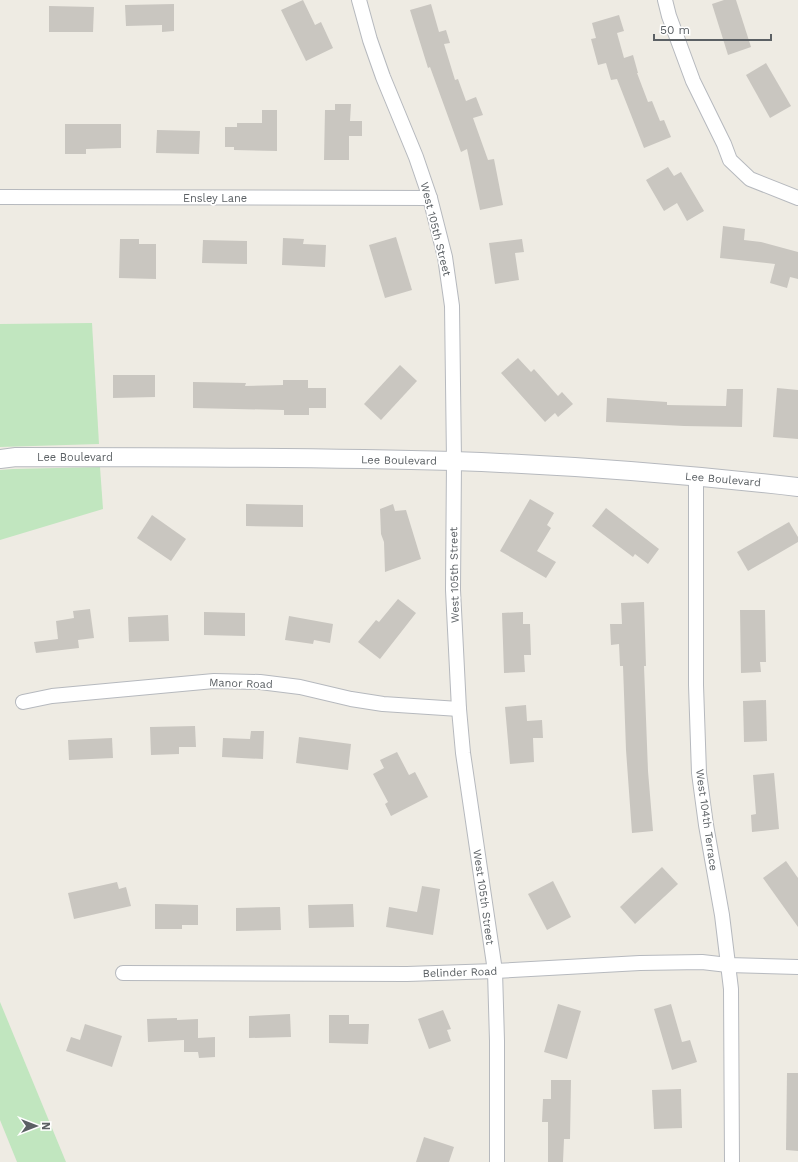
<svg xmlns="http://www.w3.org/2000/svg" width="798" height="1162" viewBox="0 0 798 1162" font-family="'Work Sans',sans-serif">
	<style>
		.green { fill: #c1e6bf }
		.building { fill: #c9c6c0 }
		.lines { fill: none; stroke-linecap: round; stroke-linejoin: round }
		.minor-casing { stroke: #b6b9be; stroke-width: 16 }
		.tertiary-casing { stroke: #b6b9be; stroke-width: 20 }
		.minor { stroke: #fff; stroke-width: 14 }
		.tertiary { stroke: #fff; stroke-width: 18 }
		.labels { text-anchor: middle; stroke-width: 3.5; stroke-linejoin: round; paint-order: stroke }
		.street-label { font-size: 11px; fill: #5b6064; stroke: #fff }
	</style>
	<rect width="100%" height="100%" fill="#eeebe3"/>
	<g class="green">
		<path d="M92 323 99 444 0 447V324Z"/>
		<path d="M100 467 103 509 0 540V470L13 469Z"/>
		<path d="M0 1002 66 1162H17L0 1120Z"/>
	</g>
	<g class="building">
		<path d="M303 0 315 25 321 22 333 48 306 61 281 10Z"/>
		<path d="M724 0H736L751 47 728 55 712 4Z"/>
		<path d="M174 4V31L162 32V25L126 26 125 5Z"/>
		<path d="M431 4 439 32 446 30 450 43 444 44 455 80 458 79 466 101 476 97 483 115 473 118 488 160 494 159 503 205 480 210 467 149 461 152 430 67 428 68 410 10Z"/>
		<path d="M49 6 94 7 93 32H49Z"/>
		<path d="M619 15 624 31 617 33 624 58 633 55 638 73H637L648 102 652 101 660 121 664 120 671 137 644 148 617 79 611 80 606 63 598 65 591 39 596 38 592 23Z"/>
		<path d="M766 63 791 106 770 118 746 75Z"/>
		<path d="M335 104H351L350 121H362V136H349V160H324L325 110H335Z"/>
		<path d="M262 110H277V151L234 150V147H225V127H237V123H262Z"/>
		<path d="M65 124H121V148L86 149V154H65Z"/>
		<path d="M157 130 200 131 199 154 156 153Z"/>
		<path d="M668 167 674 176 681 172 704 211 687 221 677 203 664 211 646 180Z"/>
		<path d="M723 226 745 229 744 240 761 242 798 252V279L790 277 787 288 770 283 775 264 720 258Z"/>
		<path d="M396 237 412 290 385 298 369 245Z"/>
		<path d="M283 238 304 239 303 244 326 245 325 267 282 265Z"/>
		<path d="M120 239H139V244H156V279L119 278Z"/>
		<path d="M522 239 524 252 515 253 519 280 495 284 489 243Z"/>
		<path d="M203 240 247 241V264L202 263Z"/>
		<path d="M518 358 531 372 534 369 558 396 562 392 573 404 558 417 555 413 545 422 501 373Z"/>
		<path d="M400 365 417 381 381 420 364 404Z"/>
		<path d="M113 375H155V397L113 398Z"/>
		<path d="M283 380H308V388H326V408H309V415H284V410L193 408V382L246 383 245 386 283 385Z"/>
		<path d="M777 388 798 390V439L773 437Z"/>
		<path d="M727 389H743L742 427 684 426 606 422 607 398 667 402V405L726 406Z"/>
		<path d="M530 499 554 513 547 525 551 528 537 551 556 562 546 578 500 551Z"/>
		<path d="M246 504 303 505V527L246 526Z"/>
		<path d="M393 504 395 511 406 510 421 559 385 572 384 542 381 534 380 509Z"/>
		<path d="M606 508 659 549 648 564 635 554 633 557 592 526Z"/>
		<path d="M152 515 186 539 171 561 137 538Z"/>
		<path d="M789 522 798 537V542L748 571 737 552Z"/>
		<path d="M398 599 416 613 380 659 358 642 376 620 379 622Z"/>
		<path d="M644 602 646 666H644L648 771 653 831 632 833 626 750 623 666H620L619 644 611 645 610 624H622L621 603Z"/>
		<path d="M90 609 94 638 78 640 79 648 36 653 34 642 58 639 56 621 74 618 73 611Z"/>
		<path d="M740 610H765L766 662H760L761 672 741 673Z"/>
		<path d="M204 612 245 613V636L204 635Z"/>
		<path d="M523 612V624H530L531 655H524L525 672 504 673 502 613Z"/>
		<path d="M168 615 169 641 129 642 128 617Z"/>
		<path d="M289 616 333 624 330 643 314 640 313 644 285 640Z"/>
		<path d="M766 700 767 741 744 742 743 701Z"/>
		<path d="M526 705 527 721 542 720 543 738H533L534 762 510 764 505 707Z"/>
		<path d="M195 726 196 747H179V754L151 755 150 727Z"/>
		<path d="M251 731H264L263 759 222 757 223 738 250 739Z"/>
		<path d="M299 737 351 744 348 770 296 763Z"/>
		<path d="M112 738 113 758 69 760 68 740Z"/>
		<path d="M397 752 409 775 415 772 428 797 391 816 385 804 388 802 373 774 384 768 380 760Z"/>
		<path d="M774 773 779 829 752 832 751 815 756 814 753 775Z"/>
		<path d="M786 861 798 878V927L763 878Z"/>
		<path d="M662 867 678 884 635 924 620 907Z"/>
		<path d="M553 881 571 917 547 930 528 894Z"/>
		<path d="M117 882 119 889 126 887 131 906 74 919 68 893Z"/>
		<path d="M422 886 440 889 433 935 386 927 389 907 417 912Z"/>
		<path d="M155 904 198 905V925H182V929H155Z"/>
		<path d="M353 904 354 927 309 928 308 905Z"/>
		<path d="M280 907 281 930 236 931V908Z"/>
		<path d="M558 1004 581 1011 567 1059 544 1052Z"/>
		<path d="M671 1004 682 1042 690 1040 697 1062 672 1070 654 1009Z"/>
		<path d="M443 1010 451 1029 447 1030 451 1041 429 1049 418 1019Z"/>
		<path d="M290 1014 291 1037 249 1038V1016Z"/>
		<path d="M329 1015H349V1024H369L368 1044 329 1043Z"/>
		<path d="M177 1018V1020L198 1019V1038L215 1037V1057L199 1058 198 1052H184V1040L148 1042 147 1019Z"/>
		<path d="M85 1024 122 1036 112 1067 66 1051 71 1037 80 1040Z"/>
		<path d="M787 1073H798V1151L786 1150Z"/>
		<path d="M551 1080H571L570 1139H564L563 1162H548V1122H542L543 1099H551Z"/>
		<path d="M681 1089 682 1128 654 1129 652 1090Z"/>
		<path d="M424 1137 454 1147 449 1162H416Z"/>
	</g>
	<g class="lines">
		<defs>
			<g id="minor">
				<path d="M359 0 370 40 383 77 416 157 430 198 445 257 452 306 454 461 453 590 459 709 463 753 495 971 497 1041V1162"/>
				<path d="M665 0 669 16 693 81 724 144 730 160 750 179 798 198"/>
				<path d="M0 197 430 198"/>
				<path d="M696 477V685L699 773 706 825 722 915 731 989 732 1162"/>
				<path d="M23 702 52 696 214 681 260 682 300 687 351 699 383 704 459 709"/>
				<path d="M123 973 407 974 495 971 640 963 702 962 728 965 798 967"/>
			</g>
			<path id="tertiary" d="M0 459 16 457C161 457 307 457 453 461 568 465 683 474 798 487"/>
		</defs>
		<use href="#minor" class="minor-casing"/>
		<use href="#tertiary" class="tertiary-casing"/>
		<use href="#minor" class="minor"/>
		<use href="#tertiary" class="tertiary"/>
	</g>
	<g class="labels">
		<g class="street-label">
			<text x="215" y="202">Ensley Lane</text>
			<text transform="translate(436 229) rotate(76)" y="4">West 105th Street</text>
			<text x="75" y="461">Lee Boulevard</text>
			<text transform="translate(399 460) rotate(1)" y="4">Lee Boulevard</text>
			<text transform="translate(723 479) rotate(5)" y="4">Lee Boulevard</text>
			<text transform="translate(454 575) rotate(-91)" y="4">West 105th Street</text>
			<text transform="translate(241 683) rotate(2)" y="4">Manor Road</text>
			<text transform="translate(707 820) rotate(82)" y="4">West 104th Terrace</text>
			<text transform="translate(484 897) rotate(82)" y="4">West 105th Street</text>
			<text transform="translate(460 972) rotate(-2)" y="4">Belinder Road</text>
		</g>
	</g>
	<g transform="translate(36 1126) rotate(90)" stroke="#ffffff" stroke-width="3" paint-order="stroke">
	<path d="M0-3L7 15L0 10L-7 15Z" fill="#5b6064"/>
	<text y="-6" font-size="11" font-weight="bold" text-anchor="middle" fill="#5b6064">N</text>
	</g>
	<path d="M654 34v6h117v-6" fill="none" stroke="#5b6064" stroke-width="2"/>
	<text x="660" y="34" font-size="12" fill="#5b6064" stroke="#ffffff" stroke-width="3" paint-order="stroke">50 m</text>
</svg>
